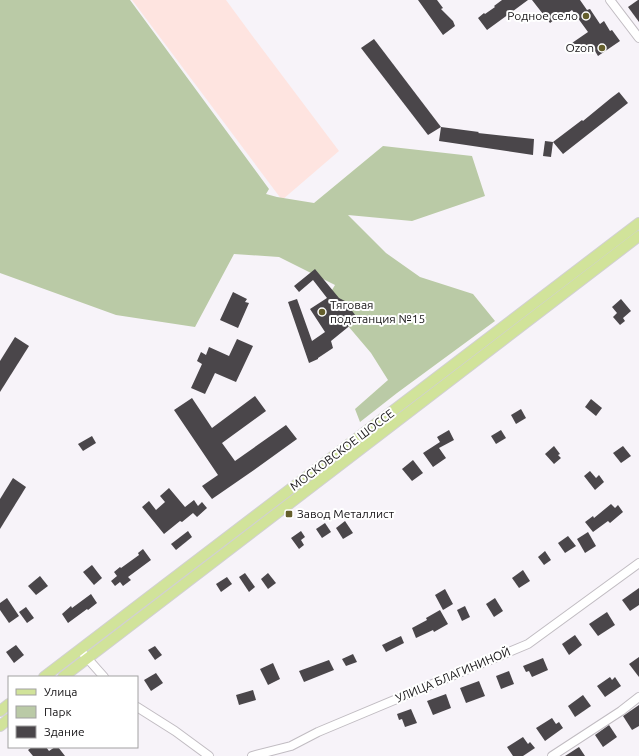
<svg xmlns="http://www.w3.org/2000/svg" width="639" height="756" viewBox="0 0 639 756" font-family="Ubuntu,sans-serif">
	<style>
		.industrial { fill: #fee4e0 }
		.green { fill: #bacaa6 }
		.building { fill: #4a464a }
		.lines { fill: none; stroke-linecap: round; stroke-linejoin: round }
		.minor-casing { stroke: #c1bcc2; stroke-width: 10 }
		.major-casing { stroke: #d1d0d1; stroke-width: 12 }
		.minor { stroke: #fff; stroke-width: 8 }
		.major { stroke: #d1e39a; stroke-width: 10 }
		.poi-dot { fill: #655f2c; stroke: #fff; stroke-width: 1.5 }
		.labels { text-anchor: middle; stroke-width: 4; stroke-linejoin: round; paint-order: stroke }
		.poi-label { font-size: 12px; fill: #171517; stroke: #fff; text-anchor: end }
		.street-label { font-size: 12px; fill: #171517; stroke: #fff }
	</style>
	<rect width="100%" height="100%" fill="#f7f3f9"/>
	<path class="industrial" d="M132 0H226L251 34 339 151 282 200Z"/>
	<path class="green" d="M0 0H130L269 189 266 194 277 197 314 203 383 146 472 156 485 196 412 221 348 215 386 253 420 277 473 294 495 321 397 393 360 422 355 409 388 380 371 353 326 300 335 285 279 257 234 254 195 327 116 315 0 273Z"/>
	<g class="building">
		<path d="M418 0H437L443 8 441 9 453 21 455 26 443 35Z"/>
		<path d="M502 0H528L487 30 478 18 484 13 485 14 495 7 494 6Z"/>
		<path d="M532 0H580L587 10 590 9 600 24 604 21 610 31 612 30 620 41 598 56 595 51 593 53 591 50 588 52 585 47 578 52 572 43 588 32 572 10 561 18 559 16 550 23Z"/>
		<path d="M638 0H639V22L628 7Z"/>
		<path d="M374 39 441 127 428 135 361 48Z"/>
		<path d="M619 92 628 103 563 154 553 142 582 120 583 121 611 98Z"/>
		<path d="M441 127 479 132 478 133 534 139 533 155 439 141Z"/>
		<path d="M545 141 553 142 551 157 543 156Z"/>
		<path d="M315 269 339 298 345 301 358 319 331 341 333 348 318 358V359L309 363 288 302 297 299 312 341 325 332 310 309 327 298 313 280 299 292 294 286Z"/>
		<path d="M233 292 247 299 245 302 249 303 238 328 220 320Z"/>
		<path d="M621 299 631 311 623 318 625 321 620 325 613 317 617 313 612 307Z"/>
		<path d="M15 337 29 346 0 392V361Z"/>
		<path d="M237 339 253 346 236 382 215 373 205 394 191 388 202 364 197 361 201 352 206 355 209 347 229 356Z"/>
		<path d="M255 396 266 411 222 443 235 461 286 425 297 439 254 470 212 499 202 486 218 475 174 410 192 398 212 428Z"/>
		<path d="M591 399 602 408 596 416 585 407Z"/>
		<path d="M521 409 526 418 516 424 511 415Z"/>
		<path d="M449 430 454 440 439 448 446 458 433 467 423 453 440 442 437 437Z"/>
		<path d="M501 430 506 438 496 444 491 436Z"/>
		<path d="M92 436 96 443 83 451 78 444Z"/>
		<path d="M554 446 560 454 558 455 561 458 554 464 545 454Z"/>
		<path d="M623 446 631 456 621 463 613 453Z"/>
		<path d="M413 460 423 473 412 481 402 469Z"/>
		<path d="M590 471 596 478 599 475 604 482 595 490 584 476Z"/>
		<path d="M13 478 26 487 0 529V499Z"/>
		<path d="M169 488 185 507 194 500 198 506 202 502 207 508 197 517 193 513 182 522 180 521 164 534 142 507 149 501 156 510 165 502 160 496Z"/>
		<path d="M611 504 615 508 618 505 623 512 610 523 608 521 593 532 585 522 593 516 594 518Z"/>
		<path d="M345 521 353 533 343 539 336 528Z"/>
		<path d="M325 523 331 532 322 538 316 529Z"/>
		<path d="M188 531 192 537 176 550 171 544Z"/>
		<path d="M301 531 305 537 301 540 304 545 299 549 291 538Z"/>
		<path d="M588 532 596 546 585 553 577 539Z"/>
		<path d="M568 536 576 546 565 553 558 543Z"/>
		<path d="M143 549 151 560 128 577 131 580 123 586 120 582 115 586 111 581 117 576 114 572 120 567 121 568 139 555 138 553Z"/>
		<path d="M545 551 551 560 544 565 538 557Z"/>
		<path d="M92 565 102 578 94 585 83 572Z"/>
		<path d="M523 570 530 581 519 588 512 578Z"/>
		<path d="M245 573 255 587 249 592 239 577Z"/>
		<path d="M268 573 276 583 268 589 261 579Z"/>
		<path d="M40 576 48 586 36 595 28 586Z"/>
		<path d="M227 577 232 584 221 592 216 584Z"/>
		<path d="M639 588V605L630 611 622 600Z"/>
		<path d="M445 589 453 604 443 610 435 595Z"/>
		<path d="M91 594 97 603 88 610 87 609 68 623 62 614 71 606 72 608Z"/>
		<path d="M7 598 19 616 9 623 0 610V603Z"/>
		<path d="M495 598 503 611 494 617 486 604Z"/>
		<path d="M465 606 470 617 462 621 457 610Z"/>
		<path d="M26 607 34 618 27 623 19 612Z"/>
		<path d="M440 610 448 624 434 632 433 630 416 638 412 628 427 620 426 618Z"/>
		<path d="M607 612 615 625 598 636 589 624Z"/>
		<path d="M575 635 582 645 569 655 562 644Z"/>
		<path d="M401 636 404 643 386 652 382 645Z"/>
		<path d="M16 645 24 655 14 663 6 652Z"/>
		<path d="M155 646 162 655 155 660 148 650Z"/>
		<path d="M353 654 357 662 346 666 342 659Z"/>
		<path d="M639 657V677L629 664Z"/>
		<path d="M543 658 548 670 532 677 529 671 526 672 523 666Z"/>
		<path d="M329 660 334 670 304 682 299 671Z"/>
		<path d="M273 663 280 679 268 685 260 669Z"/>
		<path d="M509 671 514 684 501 689 496 676Z"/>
		<path d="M156 673 163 683 151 691 144 680Z"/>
		<path d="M610 677 612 680 615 677 621 686 605 697 597 686Z"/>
		<path d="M479 681 485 696 466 703 460 688Z"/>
		<path d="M253 690 256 700 239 705 236 695Z"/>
		<path d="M446 694 451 708 433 715 427 701Z"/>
		<path d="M583 695 591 706 575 717 568 706Z"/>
		<path d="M639 705V726L632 730 623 716Z"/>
		<path d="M411 709 417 723 405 727 402 719 399 720 397 714Z"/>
		<path d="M552 718 556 724 559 722 563 728 545 741 536 728Z"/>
		<path d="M609 725 617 737 603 747 595 735Z"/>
		<path d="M523 737 528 744 530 742 535 748 523 756H513L507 747Z"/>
		<path d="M32 747H46L49 751 55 747H58L65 756H33L28 750Z"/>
		<path d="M579 747 585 756H565Z"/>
	</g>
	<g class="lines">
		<defs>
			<g id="minor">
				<path d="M610 0 639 38"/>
				<path d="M80 650 104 677"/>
				<path d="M137 707 175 731 209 756"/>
				<path d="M252 756 291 746 318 732 528 644 639 563"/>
				<path d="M552 756 621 711 639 697"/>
			</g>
			<g id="major">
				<path d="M44 677 639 223"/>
				<path d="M63 677 639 236"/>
				<path d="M0 711 9 704"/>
				<path d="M0 726 9 719"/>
			</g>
		</defs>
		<use href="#minor" class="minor-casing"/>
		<use href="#major" class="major-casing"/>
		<use href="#minor" class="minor"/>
		<use href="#major" class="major"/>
	</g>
	<g class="poi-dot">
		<circle cx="586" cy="16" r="4"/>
		<circle cx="602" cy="48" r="4"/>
		<circle cx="322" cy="312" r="4"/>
		<rect x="285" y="510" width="8" height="8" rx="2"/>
	</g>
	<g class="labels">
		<g class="poi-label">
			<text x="578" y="20">Родное село</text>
			<text x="594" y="52">Ozon</text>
			<text x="330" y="309" text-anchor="start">Тяговая<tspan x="330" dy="14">подстанция №15</tspan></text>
			<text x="297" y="518" text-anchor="start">Завод Металлист</text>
		</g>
		<g class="street-label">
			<text transform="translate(342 450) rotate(-37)" y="4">МОСКОВСКОЕ ШОССЕ</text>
			<text transform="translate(453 675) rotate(-23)" y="4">УЛИЦА БЛАГИНИНОЙ</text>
		</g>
	</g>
	<rect x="8" y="676" width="130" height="72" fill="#ffffff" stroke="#a2a1a2"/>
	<rect x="16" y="689" width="20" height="6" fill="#d1e39a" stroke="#a2a1a2"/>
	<text x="44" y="696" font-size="12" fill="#171517">Улица</text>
	<rect x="16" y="706" width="20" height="12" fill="#bacaa6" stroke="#a2a1a2"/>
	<text x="44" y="716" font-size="12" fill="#171517">Парк</text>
	<rect x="16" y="726" width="20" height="12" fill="#4a464a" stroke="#a2a1a2"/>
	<text x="44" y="736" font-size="12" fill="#171517">Здание</text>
</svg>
